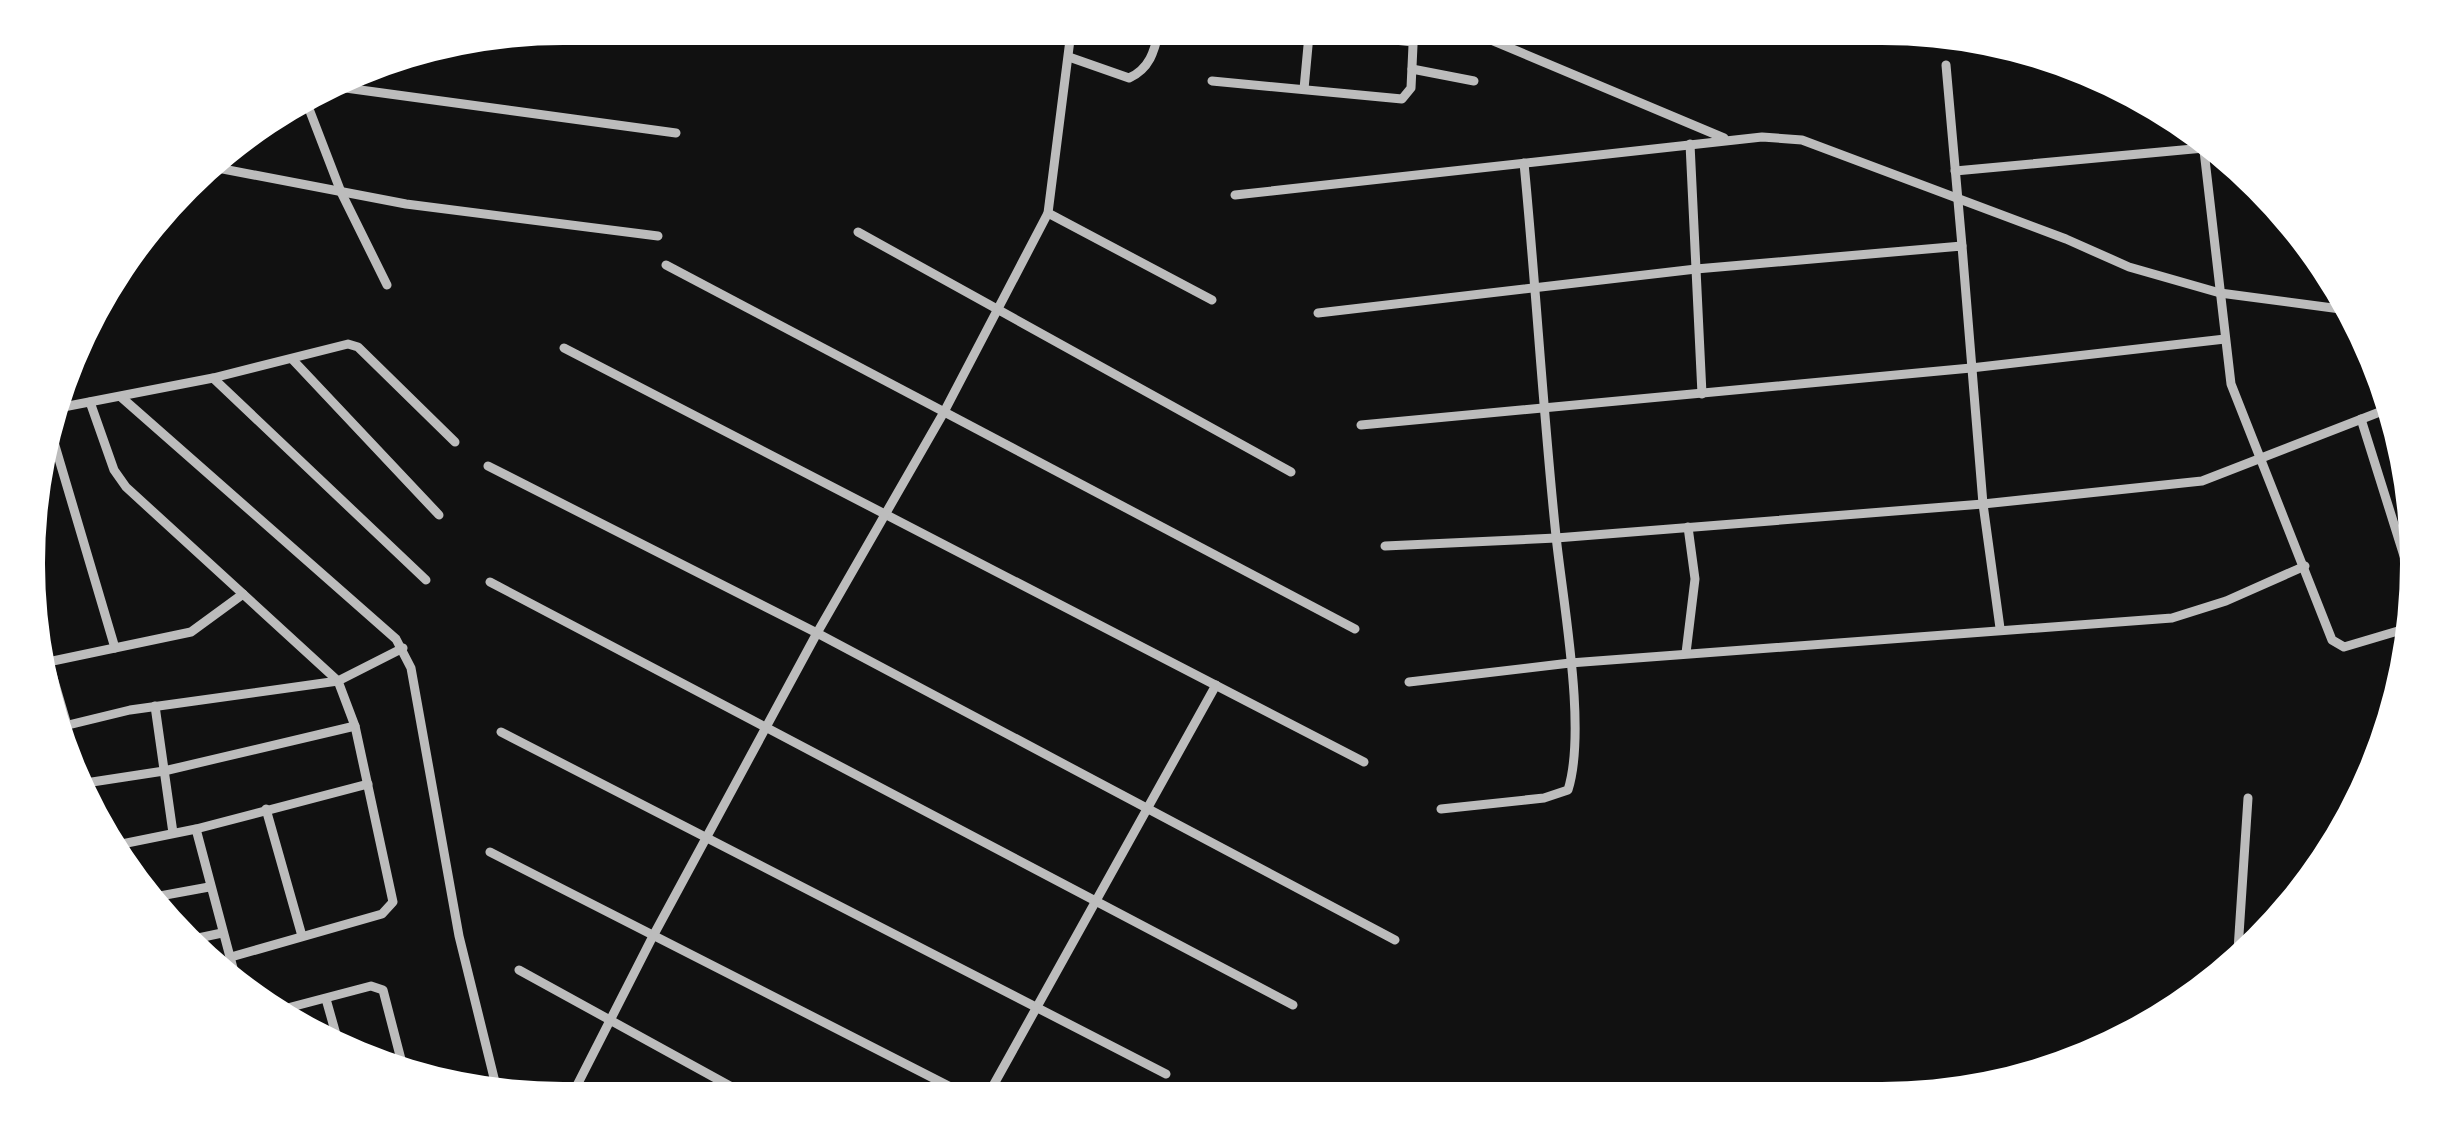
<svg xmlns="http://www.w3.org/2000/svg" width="2445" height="1127" viewBox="0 0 2445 1127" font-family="'Open Sans',sans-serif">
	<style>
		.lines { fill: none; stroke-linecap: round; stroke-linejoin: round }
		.minor { stroke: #bcbcbc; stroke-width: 9 }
	</style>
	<rect width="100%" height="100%" fill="#111"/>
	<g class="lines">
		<g class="minor">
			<path d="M1247 24 1413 42"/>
			<path d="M1453 24 1724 138"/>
			<path d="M1069 57 1129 78C1152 68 1155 47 1161 24"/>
			<path d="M1946 65 1962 246"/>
			<path d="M1412 69 1474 81"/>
			<path d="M1212 81 1402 99 1411 88 1414 24"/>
			<path d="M331 86 676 133"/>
			<path d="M1304 89 1310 24"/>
			<path d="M306 101 341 192 387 285"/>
			<path d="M2203 142 2231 384 2332 640 2344 647 2408 628"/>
			<path d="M1690 144 1702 394"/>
			<path d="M202 165 406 204 658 236"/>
			<path d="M1955 171 2204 148"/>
			<path d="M1235 195 1762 137 1802 140 2066 239 2129 267 2220 293 2348 310"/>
			<path d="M1048 213 1212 300"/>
			<path d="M158 218 243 138"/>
			<path d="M858 232 1291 472"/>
			<path d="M666 265 1355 629"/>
			<path d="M1318 313 1696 269 1962 246 1983 504 2000 628"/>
			<path d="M564 348 1364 762"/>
			<path d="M292 359 439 515"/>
			<path d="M213 378 426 580"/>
			<path d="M121 397 396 639 411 668 459 936 497 1090"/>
			<path d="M90 402 114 470 126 487 338 681 355 726 393 902 382 914 231 957"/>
			<path d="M53 409 213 378 348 344 358 347 455 442"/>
			<path d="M2361 419 2415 591"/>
			<path d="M48 422 115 648"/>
			<path d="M1361 425 1971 368 2225 339"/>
			<path d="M488 466 817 633 1395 940"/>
			<path d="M1385 546 1556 538 1983 504 2202 481 2390 408"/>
			<path d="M490 582 1293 1005"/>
			<path d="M30 599 67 725"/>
			<path d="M1686 653 1695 579 1688 527"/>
			<path d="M48 662 191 632 243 594"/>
			<path d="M1409 682 1570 663 2172 618 2226 601 2305 566"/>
			<path d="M155 706 173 833"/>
			<path d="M60 727 130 710 338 681 403 648"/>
			<path d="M501 732 1166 1074"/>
			<path d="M79 784 164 771 355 726"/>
			<path d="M266 809 302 936"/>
			<path d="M1441 809 1544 798 1568 790C1587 730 1563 603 1556 536 1543 412 1536 287 1524 163"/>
			<path d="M196 829 238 987"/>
			<path d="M107 847 196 829 368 784"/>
			<path d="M490 852 980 1102"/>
			<path d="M2300 878 2317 879"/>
			<path d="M149 898 209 887"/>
			<path d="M184 941 222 933"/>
			<path d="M2237 965 2248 798"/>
			<path d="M519 970 759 1102"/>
			<path d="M326 999 341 1052"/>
			<path d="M276 1011 371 986 383 990 404 1071"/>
			<path d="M984 1102 1216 685"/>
			<path d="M568 1103 652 938 817 633 944 412 1048 213 1072 24"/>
		</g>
	</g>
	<path d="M0 0H2445V1127H0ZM563 45H1882A518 518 0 0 1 2400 563V564A518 518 0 0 1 1882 1082H563A518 518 0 0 1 45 564V563A518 518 0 0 1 563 45Z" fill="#fff" fill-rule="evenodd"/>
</svg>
